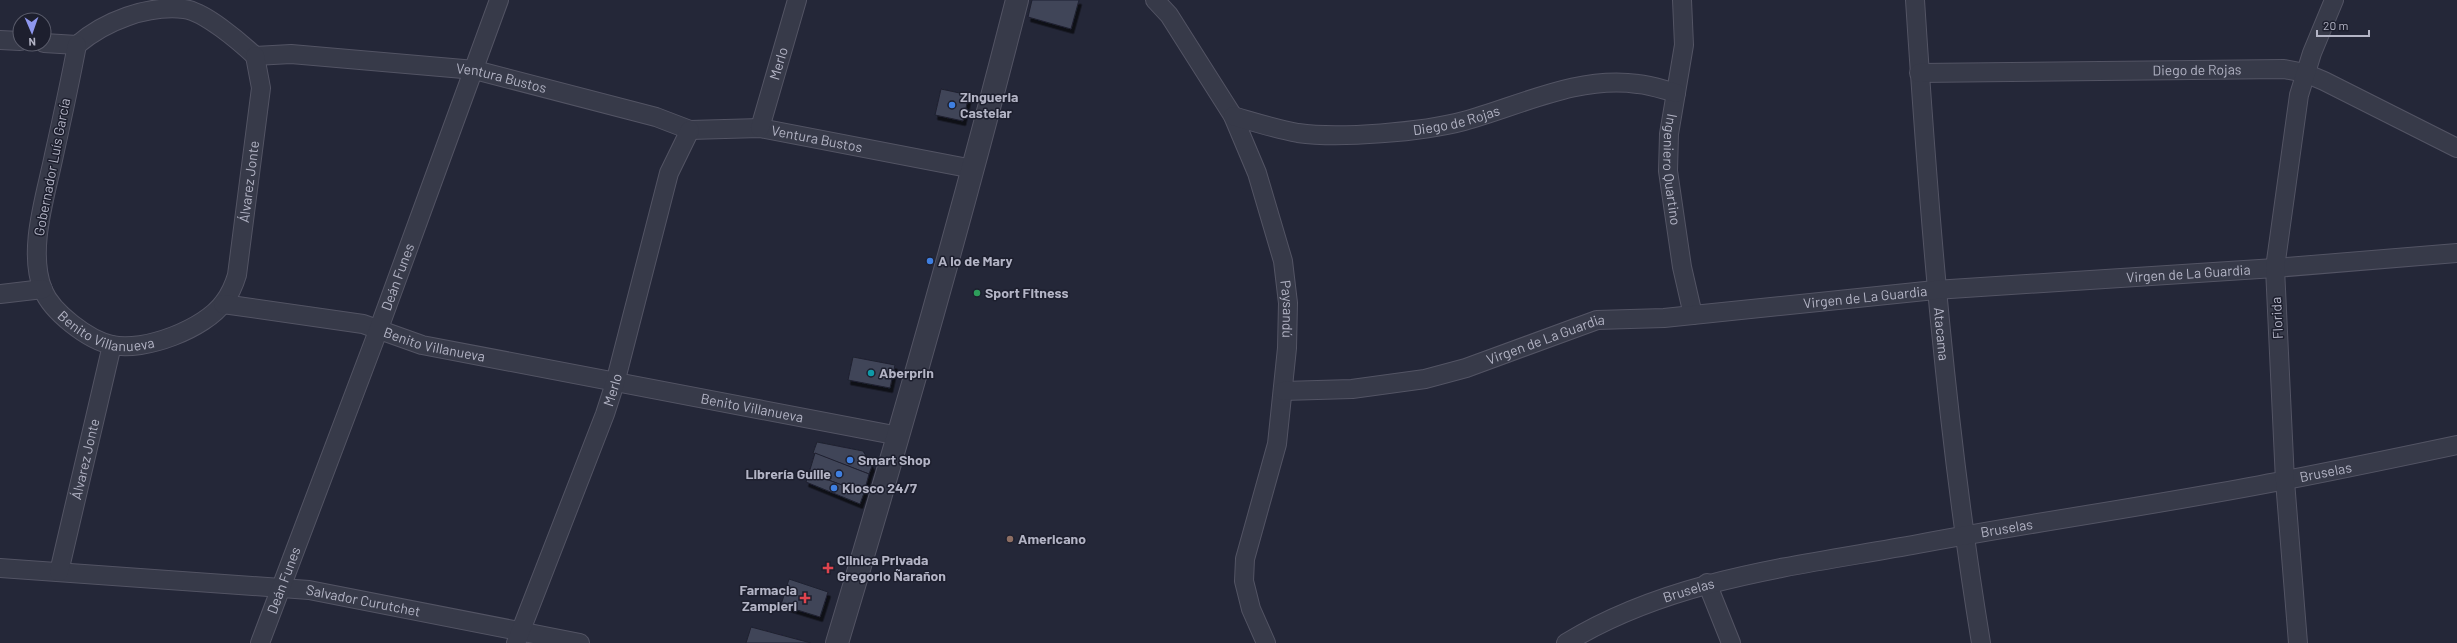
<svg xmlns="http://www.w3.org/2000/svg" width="2457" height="643" viewBox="0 0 2457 643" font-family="Barlow,sans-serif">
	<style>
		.building { fill: #404458; stroke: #1f2130; filter: url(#shadow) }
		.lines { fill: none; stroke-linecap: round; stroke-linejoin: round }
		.minor-casing { stroke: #535464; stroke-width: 20 }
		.tertiary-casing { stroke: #535464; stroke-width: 24 }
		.minor { stroke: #373a49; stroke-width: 18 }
		.tertiary { stroke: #373a49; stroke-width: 22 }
		.shop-dot { fill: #3f7fe0; stroke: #1d1f2e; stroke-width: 1.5 }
		.leisure-dot { fill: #2e9e5b; stroke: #1d1f2e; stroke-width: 1.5 }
		.culture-dot { fill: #0f9aa8; stroke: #1d1f2e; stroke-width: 1.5 }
		.education-dot { fill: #8d6e63; stroke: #1d1f2e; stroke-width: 1.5 }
		.health-dot { fill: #e0444e; stroke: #1d1f2e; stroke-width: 1.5 }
		.labels { text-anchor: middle; stroke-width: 3; stroke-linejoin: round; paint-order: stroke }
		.street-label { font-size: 14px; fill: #b3b4c5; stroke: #1d1f2e }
		.poi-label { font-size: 14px; font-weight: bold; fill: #b3b4c5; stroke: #1d1f2e; text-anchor: start }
	</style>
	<defs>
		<filter id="shadow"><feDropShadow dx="2.5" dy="4.5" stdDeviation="0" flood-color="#0009"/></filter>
	</defs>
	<rect width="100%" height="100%" fill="#242738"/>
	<g class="building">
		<path d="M1032 0H1079L1071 29 1028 17Z"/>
		<path d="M941 89 969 95 963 121 935 115Z"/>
		<path d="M853 357 895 365 890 388 848 380Z"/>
		<path d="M817 442 863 451 872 466 869 474 813 453Z"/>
		<path d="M815 453 869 474 864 493 809 473Z"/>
		<path d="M809 473 864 493 860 504 806 482Z"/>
		<path d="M789 579 828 592 820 617 781 605Z"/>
		<path d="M751 627 811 643H746Z"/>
	</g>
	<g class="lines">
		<defs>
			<g id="minor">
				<path id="s1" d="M1155 0 1169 15 1233 116 1257 173 1283 261 1288 303 1287 348 1277 444 1245 559 1244 581 1251 609 1266 643"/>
				<path id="s2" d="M1682 0 1684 45 1669 134 1668 171 1682 267 1693 315"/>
				<path id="s3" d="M1915 0C1929 215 1946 430 1981 643"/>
				<path d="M0 40 20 41"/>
				<path id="s4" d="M44 43 77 45C105 21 147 5 184 9 204 11 240 42 255 56L291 54 475 70 656 117 690 130 760 128 973 169"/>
				<path id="s5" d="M77 45C70 82 62 119 54 155 46 195 27 250 43 290 52 312 88 340 112 345 144 352 205 329 224 302 230 294 234 285 237 275L261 88 255 56"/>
				<path id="s6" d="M1919 73 2284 69 2305 73 2324 81 2457 148"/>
				<path id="s7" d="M1233 116C1254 122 1276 129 1298 133 1339 139 1423 132 1464 121 1519 106 1579 75 1638 84 1651 85 1664 90 1676 93"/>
				<path id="s8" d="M760 128 797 0"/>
				<path d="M0 294 43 289"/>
				<path id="s9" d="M223 304 363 324 422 345 899 436"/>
				<path id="s10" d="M1283 391 1352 389 1425 379 1466 368 1597 320 1664 318 1935 290 2275 268 2457 253"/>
				<path id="s11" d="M0 568 309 590 580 643"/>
				<path id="s12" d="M59 572 112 345"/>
				<path d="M1707 583 1731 643"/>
				<path id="s13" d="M260 643 378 331 499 0"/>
				<path id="s14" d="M516 643 605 414 615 383 669 173 690 130"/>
				<path id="s15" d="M1566 643C1672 578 1798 566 1918 544 2040 521 2164 504 2286 480 2343 469 2400 457 2457 445"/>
				<path d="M2298 643 2285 481 2275 268 2299 95 2312 53 2334 0"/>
			</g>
			<path id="tertiary" d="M837 643C901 430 962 216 1017 0"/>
		</defs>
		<use href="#minor" class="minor-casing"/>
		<use href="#tertiary" class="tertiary-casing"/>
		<use href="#minor" class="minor"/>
		<use href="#tertiary" class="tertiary"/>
	</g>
	<g class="shop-dot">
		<circle cx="952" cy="105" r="4"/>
		<circle cx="930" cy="261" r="4"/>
		<circle cx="850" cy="460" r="4"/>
		<circle cx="839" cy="474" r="4"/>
		<circle cx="834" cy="488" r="4"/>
	</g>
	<circle class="leisure-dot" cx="977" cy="293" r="4"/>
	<circle class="culture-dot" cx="871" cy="373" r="4"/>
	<circle class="education-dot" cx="1010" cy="539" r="4"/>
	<g class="health-dot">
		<path d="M826 562h4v4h4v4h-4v4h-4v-4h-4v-4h4z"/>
		<path d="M803 592h4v4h4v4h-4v4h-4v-4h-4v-4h4z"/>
	</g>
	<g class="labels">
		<g class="street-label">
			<text dy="5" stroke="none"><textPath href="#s8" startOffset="67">Merlo</textPath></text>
			<text dy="5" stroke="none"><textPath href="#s6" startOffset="278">Diego de Rojas</textPath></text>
			<text dy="5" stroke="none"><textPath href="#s4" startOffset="483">Ventura Bustos</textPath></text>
			<text dy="5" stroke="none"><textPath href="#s7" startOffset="227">Diego de Rojas</textPath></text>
			<text dy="5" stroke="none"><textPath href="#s4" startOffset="807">Ventura Bustos</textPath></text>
			<text transform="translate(52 167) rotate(-79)" y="5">Gobernador Luís García</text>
			<text dy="5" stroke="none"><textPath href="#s2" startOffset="171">Ingeniero Quartino</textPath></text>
			<text dy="5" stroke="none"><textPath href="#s5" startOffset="589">Álvarez Jonte</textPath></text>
			<text dy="5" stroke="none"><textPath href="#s10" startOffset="918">Virgen de La Guardia</textPath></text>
			<text dy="5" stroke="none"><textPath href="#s13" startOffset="391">Deán Funes</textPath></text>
			<text dy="5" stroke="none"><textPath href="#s10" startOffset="594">Virgen de La Guardia</textPath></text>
			<text dy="5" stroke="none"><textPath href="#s1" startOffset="342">Paysandú</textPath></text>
			<text transform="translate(2277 318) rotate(-93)" y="5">Florida</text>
			<text dy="5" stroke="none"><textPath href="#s5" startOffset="331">Benito Villanueva</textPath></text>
			<text dy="5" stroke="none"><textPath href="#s3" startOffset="335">Atacama</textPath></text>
			<text dy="5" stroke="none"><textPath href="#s10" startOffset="270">Virgen de La Guardia</textPath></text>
			<text dy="5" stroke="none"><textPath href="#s9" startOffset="216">Benito Villanueva</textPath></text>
			<text dy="5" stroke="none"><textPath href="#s14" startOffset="271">Merlo</textPath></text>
			<text dy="5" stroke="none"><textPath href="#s9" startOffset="540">Benito Villanueva</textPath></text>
			<text dy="5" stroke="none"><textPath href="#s12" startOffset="116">Álvarez Jonte</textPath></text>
			<text dy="5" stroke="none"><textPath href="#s15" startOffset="782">Bruselas</textPath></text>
			<text dy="5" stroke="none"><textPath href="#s15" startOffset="458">Bruselas</textPath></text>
			<text dy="5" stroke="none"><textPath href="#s13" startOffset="67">Deán Funes</textPath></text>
			<text dy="5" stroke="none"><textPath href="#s15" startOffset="134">Bruselas</textPath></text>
			<text dy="5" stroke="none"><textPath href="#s11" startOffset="365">Salvador Curutchet</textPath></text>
		</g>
		<g class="poi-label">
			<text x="960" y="102">Zingueria<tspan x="960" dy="16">Castelar</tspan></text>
			<text x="938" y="266">A lo de Mary</text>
			<text x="985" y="298">Sport Fitness</text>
			<text x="879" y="378">Aberprin</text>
			<text x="858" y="465">Smart Shop</text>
			<text x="831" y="479" text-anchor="end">Librería Guille</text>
			<text x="842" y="493">Kiosco 24/7</text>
			<text x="1018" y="544">Americano</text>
			<text x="837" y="565">Clinica Privada<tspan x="837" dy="16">Gregorio Ñarañon</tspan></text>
			<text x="797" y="595" text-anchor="end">Farmacia<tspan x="797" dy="16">Zampieri</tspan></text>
		</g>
	</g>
	<g transform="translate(32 32) rotate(178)"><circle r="19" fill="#1d1f2e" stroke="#595b6a"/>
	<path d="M0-3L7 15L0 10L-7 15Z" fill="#8e97ee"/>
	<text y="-6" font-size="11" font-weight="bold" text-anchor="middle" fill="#b3b4c5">N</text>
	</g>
	<path d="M2317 30v6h52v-6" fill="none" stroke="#b3b4c5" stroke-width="2"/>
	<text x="2323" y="30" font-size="12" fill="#b3b4c5" stroke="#1d1f2e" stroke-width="3" paint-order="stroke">20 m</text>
</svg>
